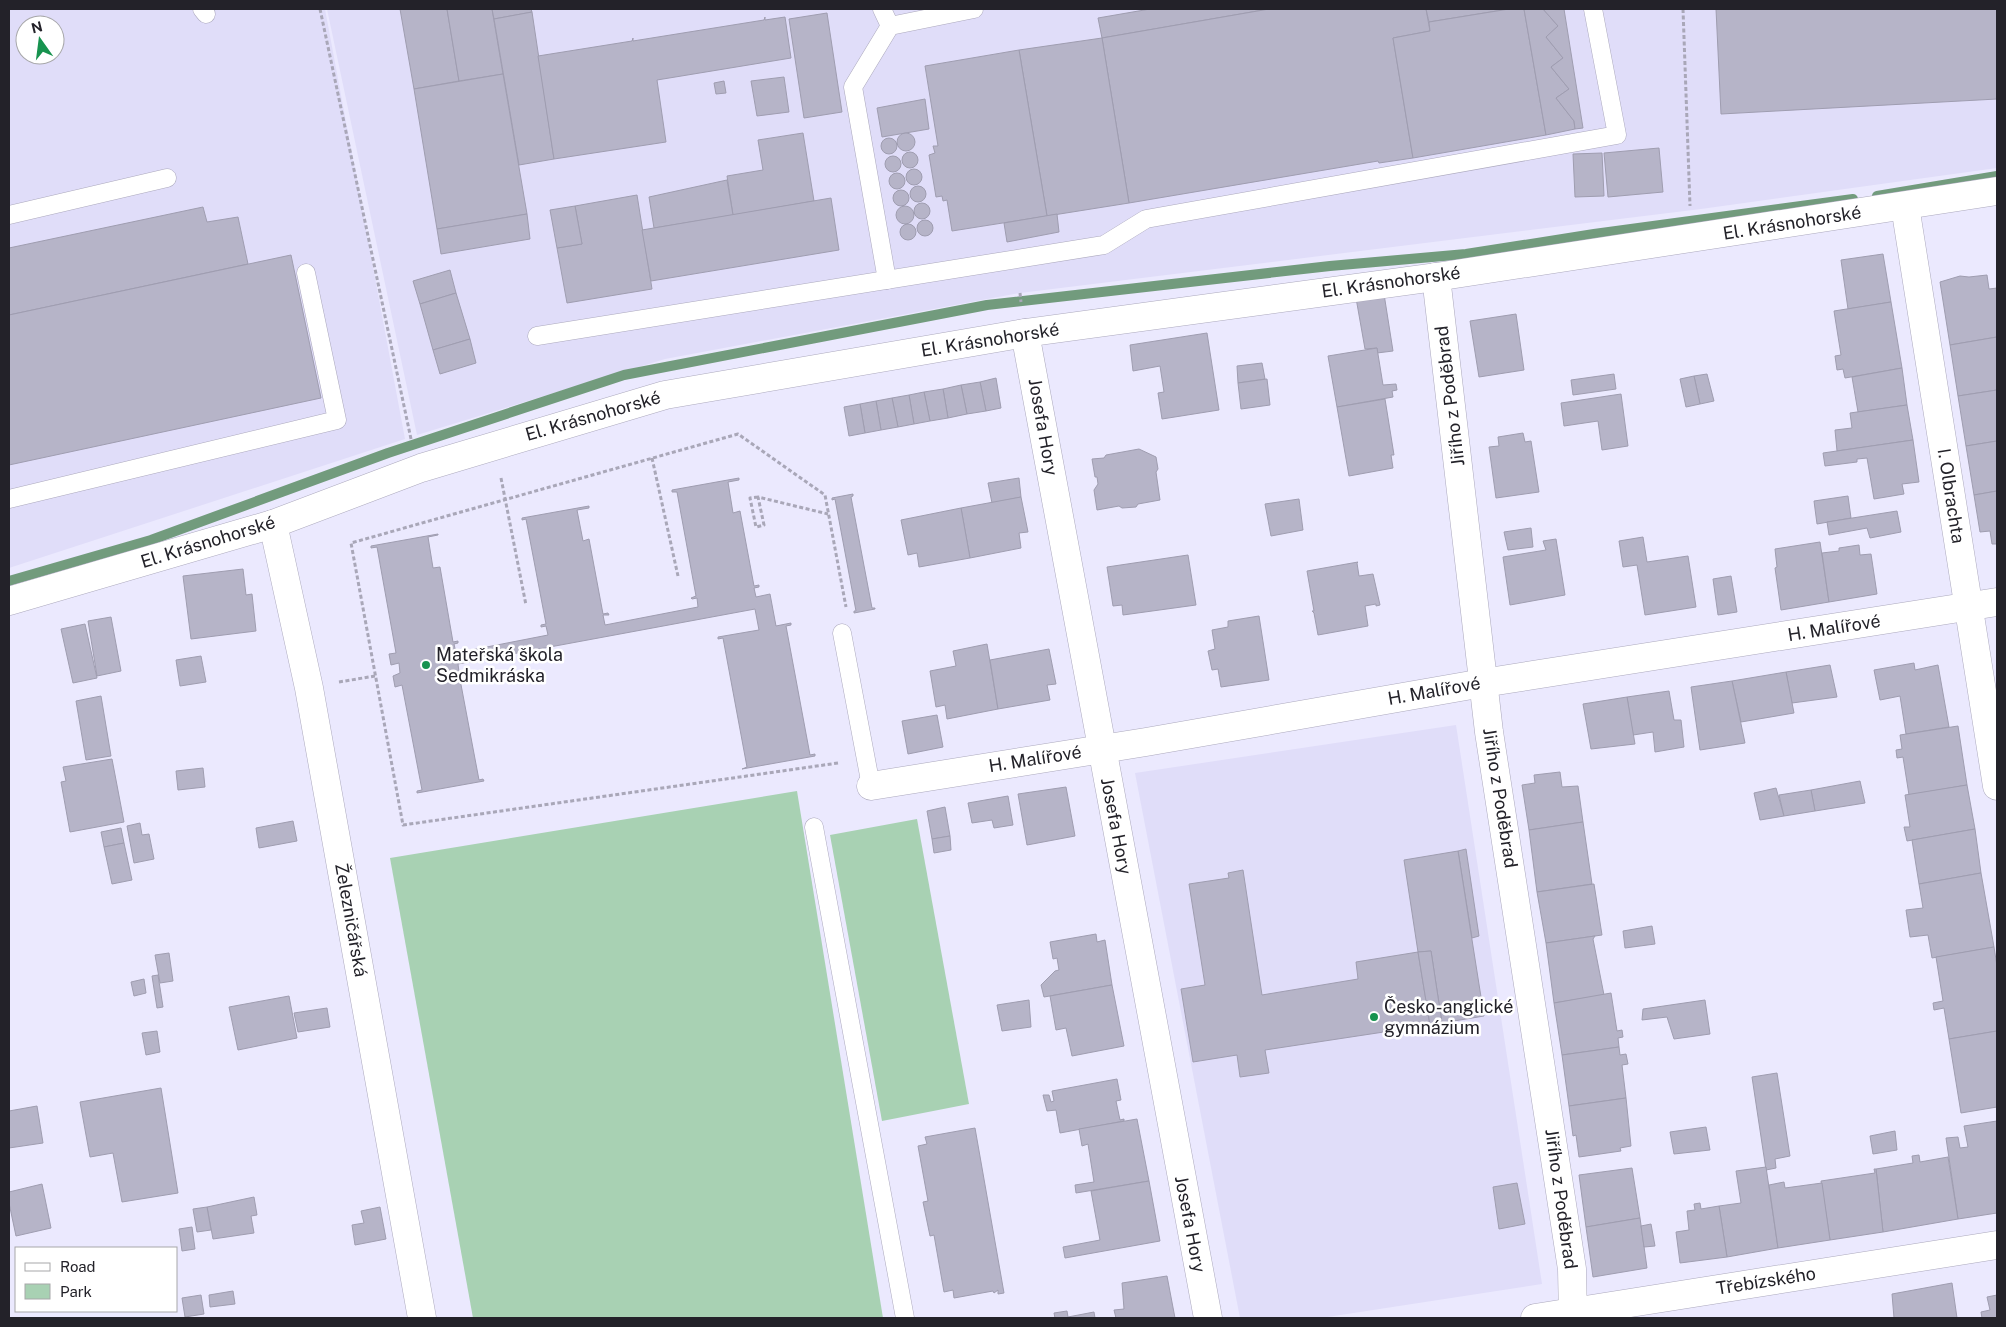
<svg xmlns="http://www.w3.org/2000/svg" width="2006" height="1327" viewBox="0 0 2006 1327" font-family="'Public Sans',sans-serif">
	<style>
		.built { fill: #e0ddf9; fill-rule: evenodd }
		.green { fill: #a8d1b3 }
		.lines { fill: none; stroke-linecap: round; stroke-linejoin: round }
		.stream { stroke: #729b7d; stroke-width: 10 }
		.building { fill: #b6b4c8; stroke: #9f9db0 }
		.service-casing { stroke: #aca9bd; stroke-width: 19 }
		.minor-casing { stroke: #aca9bd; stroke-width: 29 }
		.path { stroke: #a9a7b8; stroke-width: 3; stroke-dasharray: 4 2.5; stroke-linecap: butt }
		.service { stroke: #fff; stroke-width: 18 }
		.minor { stroke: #fff; stroke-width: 28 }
		.poi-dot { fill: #17934f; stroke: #fff; stroke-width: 2 }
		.labels { text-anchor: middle; stroke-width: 5; stroke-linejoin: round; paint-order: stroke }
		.street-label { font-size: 18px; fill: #232229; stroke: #fff }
		.poi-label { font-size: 18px; fill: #232229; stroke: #fff; text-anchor: start }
	</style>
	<rect width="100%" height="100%" fill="#ebe9fe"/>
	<g class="built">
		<path d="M9 9H325L405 439 9 568ZM25 25H55V55H25Z"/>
		<path d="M327 9H1997V168L1701 209 1020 293 665 359 417 435Z"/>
		<path d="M1456 725 1542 1284 1321 1318H1240L1135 773Z"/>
	</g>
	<g class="green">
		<path d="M797 791 883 1318H473L390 858Z"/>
		<path d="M917 819 969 1104 882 1121 830 835Z"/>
	</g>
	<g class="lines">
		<g class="stream">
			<path d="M1877 196 1997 176"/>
			<path d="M9 581 151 540 388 453 624 375 987 305 1330 266 1466 254 1594 234 1853 199"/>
		</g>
	</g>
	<g class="building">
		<path d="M400 9H447L459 81 414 89Z"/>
		<path d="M447 9H492L503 74 459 81Z"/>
		<path d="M492 9H531L532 12 494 19Z"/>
		<path d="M1150 9H1269L1102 38 1098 18Z"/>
		<path d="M1269 9H1426L1430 31 1393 38 1413 158 1379 163 1378 161 1129 203 1102 38Z"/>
		<path d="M1426 9H1509L1429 22Z"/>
		<path d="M1509 9H1524L1546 135 1413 158 1393 38 1430 31 1429 22Z"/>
		<path d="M1524 9H1543L1558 26 1546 37 1563 58 1551 67 1569 89 1556 98 1574 121 1575 129 1546 135Z"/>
		<path d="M1543 9H1564L1583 128 1575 129 1574 121 1556 98 1569 89 1551 67 1563 58 1546 37 1558 26Z"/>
		<path d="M1716 9H1997V99L1721 114Z"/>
		<path d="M532 12 554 159 519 165 494 19Z"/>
		<path d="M827 13 842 112 804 118 789 19Z"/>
		<path d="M765 17V20L785 17 791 58 657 80 666 142 554 159 538 56 632 41 633 38V41L764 20Z"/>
		<path d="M1102 38 1129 203 1047 216 1019 50Z"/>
		<path d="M1019 50 1047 216 952 231 947 200 943 201 942 196 936 197 929 155 935 153 933 146H938L925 66Z"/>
		<path d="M503 74 527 214 437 229 414 89Z"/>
		<path d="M784 77 789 112 757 116 751 81Z"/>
		<path d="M724 81 726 93 716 94 714 83Z"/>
		<path d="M925 99 929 129 882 137 877 108Z"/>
		<path d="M803 133 814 201 733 215 727 176 763 170 758 140Z"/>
		<circle cx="906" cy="142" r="9"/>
		<circle cx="889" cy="146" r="8"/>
		<path d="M1659 148 1663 192 1608 197 1604 153Z"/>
		<circle cx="910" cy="160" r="8"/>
		<path d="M1602 153 1604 196 1575 197 1573 154Z"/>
		<circle cx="893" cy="164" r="8"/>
		<circle cx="914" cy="177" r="8"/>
		<circle cx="897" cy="181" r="8"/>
		<path d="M727 180 733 215 654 228 649 197Z"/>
		<circle cx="918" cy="194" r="8"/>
		<circle cx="901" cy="198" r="8"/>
		<path d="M637 195 652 289 567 303 557 248 582 244 575 206Z"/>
		<path d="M831 198 839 250 651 281 642 230Z"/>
		<circle cx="922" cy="211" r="8"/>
		<path d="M575 206 582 244 557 248 550 210Z"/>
		<circle cx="905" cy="215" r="9"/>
		<path d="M203 207 207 222 238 217 248 264 9 315V248Z"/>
		<path d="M527 214 530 239 441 254 437 229Z"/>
		<path d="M1057 214 1059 232 1007 242 1004 223Z"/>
		<circle cx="925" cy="228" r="8"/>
		<circle cx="908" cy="232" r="8"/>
		<path d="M1883 254 1891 302 1848 309 1841 260Z"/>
		<path d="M291 255 321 398 9 465V315Z"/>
		<path d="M450 270 456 293 420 304 413 281Z"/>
		<path d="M1987 275 1989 289 1997 288V337L1950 345 1940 282 1960 276 1969 277Z"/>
		<path d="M456 293 470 339 433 350 420 304Z"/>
		<path d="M1384 294 1393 351 1377 353V348L1365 349 1356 298Z"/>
		<path d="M1891 302 1902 368 1845 378 1843 369 1837 370 1835 356 1841 355 1834 311Z"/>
		<path d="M1516 314 1524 370 1479 377 1470 321Z"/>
		<path d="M1207 333 1219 410 1162 419 1158 393 1164 392 1160 366 1133 371 1130 345Z"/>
		<path d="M1997 337V390L1958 396 1950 345Z"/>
		<path d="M470 339 476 363 440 374 433 350Z"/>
		<path d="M1377 348 1383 385 1396 384 1397 390 1392 391 1393 397 1337 407 1328 356Z"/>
		<path d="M1262 363 1265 379 1238 383 1237 366Z"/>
		<path d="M1902 368 1907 405 1858 412 1852 377Z"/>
		<path d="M1614 374 1616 389 1573 395 1571 380Z"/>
		<path d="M1707 374 1714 401 1700 404 1694 376Z"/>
		<path d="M1694 376 1700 404 1686 407 1680 379Z"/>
		<path d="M996 378 1001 408 986 411 980 382Z"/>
		<path d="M1267 379 1270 405 1241 409 1238 383Z"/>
		<path d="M980 382 986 411 967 414 961 385Z"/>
		<path d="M961 385 967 414 948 418 943 389Z"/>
		<path d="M943 389 948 418 930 421 924 392Z"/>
		<path d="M1997 390V441L1966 446 1958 396Z"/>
		<path d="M924 392 930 421 914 424 909 395Z"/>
		<path d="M1621 394 1628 446 1602 450 1598 421 1564 426 1561 403Z"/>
		<path d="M909 395 914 424 898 427 892 398Z"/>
		<path d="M892 398 898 427 881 430 876 401Z"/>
		<path d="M1385 399 1394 455H1391L1393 468 1349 476 1337 407Z"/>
		<path d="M876 401 881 430 865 433 860 404Z"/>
		<path d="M860 404 865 433 849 436 844 407Z"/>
		<path d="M1907 405 1913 440 1837 451 1835 430 1852 428 1850 413Z"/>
		<path d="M1523 433 1525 442 1531 441 1539 492 1496 498 1489 447 1499 446 1498 437Z"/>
		<path d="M1913 440 1919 482 1902 484 1904 494 1874 499 1867 458 1857 459V462L1825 466 1823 453Z"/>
		<path d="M1997 441V491L1974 495 1966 446Z"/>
		<path d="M1139 449 1156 457 1158 469 1156 472 1160 500 1138 504 1136 507 1122 508 1119 506 1097 510 1094 490 1098 484 1097 477H1095L1092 459 1104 458 1106 455Z"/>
		<path d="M739 478V480L728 482 733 513 740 511 754 586 759 585V587L754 588 756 597 770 594 776 626 791 623V625L786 626 810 755 815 754V756L742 769 747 767 723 638 718 639V637L759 630 755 609 458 664 459 672H464V674H459L479 780 483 779 484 781 417 793V791L422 790 402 685 395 687 393 676 400 673 399 663 391 665 389 654 396 653 377 547 371 548V546L438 534V535L428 537 433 568 440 567 453 642 458 641V643L454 644 456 653 548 635 546 626 541 627V625L546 624 526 519 522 520V518L589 506V508L577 510 583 541 589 539 603 614 608 613 609 615H603L605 625 698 607 697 598 692 599 691 598 696 596 677 492H672V490Z"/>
		<path d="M1019 478 1021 497 992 503 988 483Z"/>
		<path d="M1997 491V544H1992L1990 531 1980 532 1974 495Z"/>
		<path d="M853 494V496L851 497 872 608H875V609L854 613V611H856L835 499 832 500V498Z"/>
		<path d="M1848 496 1851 518 1817 524 1814 501Z"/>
		<path d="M1021 497 1028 532 1019 533 1021 548 970 558 961 508Z"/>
		<path d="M1299 499 1303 530 1271 536 1265 504Z"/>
		<path d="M961 508 970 558 919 567 917 553 908 555 901 520Z"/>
		<path d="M1897 511 1901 532 1870 538 1867 528 1829 535 1827 522Z"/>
		<path d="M1531 528 1533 547 1508 550 1504 532Z"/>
		<path d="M1643 537 1647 562 1688 556 1696 607 1645 615 1637 565 1623 567 1619 541Z"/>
		<path d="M1556 539 1565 595 1510 605 1503 557 1546 550 1543 541Z"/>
		<path d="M1820 542 1829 602 1781 610 1775 568 1777 567 1775 549Z"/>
		<path d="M1859 545 1860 555 1871 554 1877 594 1829 602 1822 553 1839 551V548Z"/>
		<path d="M1188 555 1196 605 1123 615 1122 605 1113 606 1107 567Z"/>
		<path d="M1358 562 1357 563 1359 576 1373 574 1380 605 1376 606V604L1365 606 1368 626 1318 635 1314 613 1312 611H1314L1307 571Z"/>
		<path d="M243 569 246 595 252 594 256 631 191 639 183 576Z"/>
		<path d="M1731 576 1737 612 1718 615 1713 579Z"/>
		<path d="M1259 616 1269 680 1221 687 1218 669 1212 670 1208 651 1215 649 1212 630 1228 627V621Z"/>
		<path d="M111 617 121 671 97 676 88 621Z"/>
		<path d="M85 624 97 678 73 683 61 629Z"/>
		<path d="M987 644 998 709 947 719 945 705 936 707 930 671 956 666 953 651Z"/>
		<path d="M1049 649 1056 684 1047 685 1050 700 998 709 990 660Z"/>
		<path d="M201 656 206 682 180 686 176 660Z"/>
		<path d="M1914 663 1915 670 1938 665 1949 727 1906 734 1900 696 1880 700 1874 670Z"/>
		<path d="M1830 665 1837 697 1792 703 1786 672Z"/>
		<path d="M1786 672 1794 713 1741 722 1732 681Z"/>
		<path d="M1732 681 1745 743 1700 750 1691 687Z"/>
		<path d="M1669 691 1674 720H1681L1684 747 1655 752 1653 732 1633 735 1627 697Z"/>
		<path d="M101 696 111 756 86 760 76 701Z"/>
		<path d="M1627 697 1635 744 1591 749 1583 704Z"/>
		<path d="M937 715 943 747 908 754 902 721Z"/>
		<path d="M1958 726 1967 785 1909 795 1903 757 1897 758 1896 750 1902 749 1900 735Z"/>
		<path d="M112 759 124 822 70 832 61 782 66 781 63 767Z"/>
		<path d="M203 768 205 787 178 790 176 771Z"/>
		<path d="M1560 772 1562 787 1578 786 1583 822 1529 830 1522 785 1535 783 1534 775Z"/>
		<path d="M1860 781 1865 803 1815 811 1811 790Z"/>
		<path d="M1967 785 1975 829 1907 841 1904 827H1910L1905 795Z"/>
		<path d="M1066 787 1075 836 1027 845 1018 794Z"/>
		<path d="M1776 788 1784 816 1760 820 1754 793Z"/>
		<path d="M1811 790 1815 811 1784 816 1779 795Z"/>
		<path d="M1008 796 1013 825 994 828 992 820 972 823 968 803Z"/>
		<path d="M945 807 950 836 932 839 927 811Z"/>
		<path d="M293 821 297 841 259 848 256 828Z"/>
		<path d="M1583 822 1592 884 1537 892 1529 830Z"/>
		<path d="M140 823 142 835 149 834 154 859 134 863 127 826Z"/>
		<path d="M121 828 124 843 104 847 101 832Z"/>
		<path d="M1975 829 1981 873 1919 884 1912 840Z"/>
		<path d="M950 836 951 850 934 853 932 839Z"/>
		<path d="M124 843 132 880 112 884 104 847Z"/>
		<path d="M1466 849 1479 936 1472 938 1458 851Z"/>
		<path d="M1458 851 1484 1016 1442 1023 1431 951 1418 952 1404 860Z"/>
		<path d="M1243 870 1262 995 1358 979 1356 962 1418 952 1430 1025 1265 1050 1269 1073 1240 1077 1237 1055 1193 1062 1181 989 1205 985 1189 884 1229 878 1228 873Z"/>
		<path d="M1981 873 1994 947 1932 958 1928 935 1910 937 1906 910 1923 908 1919 884Z"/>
		<path d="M1594 884 1602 935 1546 943 1537 892Z"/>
		<path d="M1652 926 1655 944 1625 948 1623 931Z"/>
		<path d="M1096 934 1097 942 1105 940 1112 985 1044 997 1041 985 1055 971 1059 970 1057 958 1053 959 1050 942Z"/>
		<path d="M1595 936 1593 939 1604 995 1554 1003 1546 943Z"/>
		<path d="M1994 947 1997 966V1031L1949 1039 1944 1008 1934 1010 1933 1003 1943 1001 1936 957Z"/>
		<path d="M1431 951 1442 1023 1430 1025 1418 952Z"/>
		<path d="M169 953 173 981 160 983 155 955Z"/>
		<path d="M158 975 163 1007 157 1008 152 976Z"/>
		<path d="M144 979 146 993 134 996 131 982Z"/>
		<path d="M1112 985 1124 1046 1072 1056 1066 1028 1056 1030 1050 996Z"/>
		<path d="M1611 993 1617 1031 1622 1030 1623 1037 1618 1038 1619 1047 1562 1055 1554 1003Z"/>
		<path d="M289 996 297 1038 238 1050 229 1007Z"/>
		<path d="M1029 1000 1031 1027 1002 1031 997 1005Z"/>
		<path d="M1705 1000 1710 1034 1674 1039 1667 1017 1642 1020 1643 1009Z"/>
		<path d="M327 1008 330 1027 298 1032 294 1013Z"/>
		<path d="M157 1031 160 1052 146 1055 142 1033Z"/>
		<path d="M1997 1031V1107L1961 1113 1949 1039Z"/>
		<path d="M1619 1047 1620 1055 1626 1054 1628 1064 1622 1065 1626 1098 1569 1106 1562 1055Z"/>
		<path d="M1777 1073 1790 1156 1775 1159 1776 1168 1766 1170 1752 1077Z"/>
		<path d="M1117 1079 1121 1100 1116 1101 1120 1120 1124 1119V1121L1060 1133 1056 1110 1047 1111 1043 1095H1049L1051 1102 1054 1101 1052 1091Z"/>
		<path d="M161 1088 178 1193 122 1202 113 1153 90 1157 80 1102Z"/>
		<path d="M1626 1098 1631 1146 1620 1148 1621 1151 1579 1157 1576 1135 1573 1136 1569 1106Z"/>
		<path d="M37 1106 43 1143 9 1148V1111Z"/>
		<path d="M1137 1119 1149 1181 1076 1193 1075 1185 1094 1182 1088 1144 1082 1146 1079 1129Z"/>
		<path d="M1997 1121V1213L1958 1219 1946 1138 1958 1137 1960 1148 1968 1147 1964 1126Z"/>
		<path d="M1706 1127 1710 1150 1674 1154 1670 1132Z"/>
		<path d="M975 1128 1004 1293 998 1294V1290L994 1293 993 1291 954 1298 953 1290 944 1292 934 1235 930 1236 923 1202 928 1201 918 1146 927 1144 925 1137Z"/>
		<path d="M1895 1131 1897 1150 1873 1154 1870 1136Z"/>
		<path d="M1919 1155 1920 1162 1948 1157 1958 1219 1883 1232 1876 1169 1913 1163 1912 1156Z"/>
		<path d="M1766 1167 1778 1248 1727 1257 1719 1206 1741 1203 1736 1171Z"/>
		<path d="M1632 1168 1640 1218 1586 1227 1579 1175Z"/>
		<path d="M1874 1169H1876L1883 1232 1830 1240 1821 1181 1875 1173Z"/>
		<path d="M1149 1181 1160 1241 1065 1258 1063 1247 1100 1240 1091 1191Z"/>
		<path d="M1784 1182 1785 1188 1822 1183 1830 1240 1778 1248 1769 1185Z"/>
		<path d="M1517 1183 1525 1224 1499 1229 1493 1187Z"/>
		<path d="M42 1184 51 1228 16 1236 9 1203V1192Z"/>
		<path d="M254 1197 257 1215 251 1216 254 1233 213 1239 207 1207Z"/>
		<path d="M1700 1203 1701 1209 1719 1206 1727 1257 1680 1263 1676 1232 1689 1230 1687 1211 1695 1210 1694 1204Z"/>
		<path d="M207 1207 211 1230 197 1232 193 1209Z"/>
		<path d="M380 1207 386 1239 355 1245 352 1225 364 1223 361 1211Z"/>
		<path d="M1640 1218 1647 1268 1593 1277 1586 1227Z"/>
		<path d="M1651 1224 1655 1246 1644 1247 1641 1226Z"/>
		<path d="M192 1227 195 1249 182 1251 179 1229Z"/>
		<path d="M1167 1276 1175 1318H1116L1114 1310 1124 1309 1122 1283Z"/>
		<path d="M1952 1283 1957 1318H1894L1892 1294Z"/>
		<path d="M233 1291 235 1304 210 1307 209 1295Z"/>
		<path d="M201 1295 204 1314 185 1317 182 1298Z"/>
		<path d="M1997 1295V1318H1982L1981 1312 1990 1310 1987 1297Z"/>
		<path d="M1067 1311 1068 1317 1094 1312 1095 1318H1055L1054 1313Z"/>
	</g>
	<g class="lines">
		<defs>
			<g id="service">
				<path d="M202 9 206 14"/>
				<path d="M882 9 890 26 974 9"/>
				<path d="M9 215 167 178"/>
				<path d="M887 280 853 87 890 26"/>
				<path d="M537 336 1104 245 1146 219 1617 135 1593 9"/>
				<path d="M9 499 337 420 306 273"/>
				<path d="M842 633 871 786"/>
				<path d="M814 827 905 1318"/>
			</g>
			<g id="minor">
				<path d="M1905 206 1997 786"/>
				<path d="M1436 277 1489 732 1572 1269 1573 1318"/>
				<path d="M1025 333 1208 1318"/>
				<path d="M273 524 309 688 422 1318"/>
				<path d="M9 601 273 524 421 468 665 395 1025 333 1436 277 1997 191"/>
				<path d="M871 786 1146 742 1483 683 1997 602"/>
				<path d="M1535 1318 1997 1245"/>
			</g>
		</defs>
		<use href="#service" class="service-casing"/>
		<use href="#minor" class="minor-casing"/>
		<g class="path">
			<path d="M320 9 411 439"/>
			<path d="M1683 9 1690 206"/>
			<path d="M1020 293 1021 302"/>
			<path d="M652 458 678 576"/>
			<path d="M501 478 526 605"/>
			<path d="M758 497 750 498 756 527 764 525 758 497 828 514"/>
			<path d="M339 682 375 676"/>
			<path d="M838 763 403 825 351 543 738 434 825 495 846 607"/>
		</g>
		<use href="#service" class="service"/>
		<use href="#minor" class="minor"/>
	</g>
	<g class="poi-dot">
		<circle cx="426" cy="665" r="5"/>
		<circle cx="1374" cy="1017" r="5"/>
	</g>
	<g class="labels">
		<g class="street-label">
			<text transform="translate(1792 223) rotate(-9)" y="6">El. Krásnohorské</text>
			<text transform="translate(1391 282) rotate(-8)" y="6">El. Krásnohorské</text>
			<text transform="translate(990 340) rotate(-9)" y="6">El. Krásnohorské</text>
			<text transform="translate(1450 396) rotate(-97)" y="6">Jiřího z Poděbrad</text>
			<text transform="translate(593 416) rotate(-16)" y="6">El. Krásnohorské</text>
			<text transform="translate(1043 427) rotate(80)" y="6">Josefa Hory</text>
			<text transform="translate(1951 496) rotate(81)" y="6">I. Olbrachta</text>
			<text transform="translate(208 542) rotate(-17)" y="6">El. Krásnohorské</text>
			<text transform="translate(1834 628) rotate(-9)" y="6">H. Malířové</text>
			<text transform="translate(1434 691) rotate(-10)" y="6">H. Malířové</text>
			<text transform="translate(1035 759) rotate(-9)" y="6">H. Malířové</text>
			<text transform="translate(1500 798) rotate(81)" y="6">Jiřího z Poděbrad</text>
			<text transform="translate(1116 826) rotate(79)" y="6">Josefa Hory</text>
			<text transform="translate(351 920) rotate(80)" y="6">Železničářská</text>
			<text transform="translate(1561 1199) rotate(82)" y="6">Jiřího z Poděbrad</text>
			<text transform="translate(1190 1224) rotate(79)" y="6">Josefa Hory</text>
			<text transform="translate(1766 1281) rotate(-9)" y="6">Třebízského</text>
		</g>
		<g class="poi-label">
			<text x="436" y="661">Mateřská škola<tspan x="436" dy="21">Sedmikráska</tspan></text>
			<text x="1384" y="1013">Česko-anglické<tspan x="1384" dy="21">gymnázium</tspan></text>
		</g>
	</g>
	<rect width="2006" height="1327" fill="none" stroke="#232229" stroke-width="20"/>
	<rect x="15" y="1247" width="162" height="65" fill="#ffffff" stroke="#a7a7a9"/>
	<rect x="25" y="1263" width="25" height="8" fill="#ffffff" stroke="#a7a7a9"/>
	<text x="60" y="1272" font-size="15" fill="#232229">Road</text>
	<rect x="25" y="1284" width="25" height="15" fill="#a8d1b3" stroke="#a7a7a9"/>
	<text x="60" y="1297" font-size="15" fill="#232229">Park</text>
	<g transform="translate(40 40) rotate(346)"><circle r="24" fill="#ffffff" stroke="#a7a7a9"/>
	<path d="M0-4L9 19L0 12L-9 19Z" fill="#17934f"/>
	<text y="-8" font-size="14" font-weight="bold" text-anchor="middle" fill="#232229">N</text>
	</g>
</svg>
